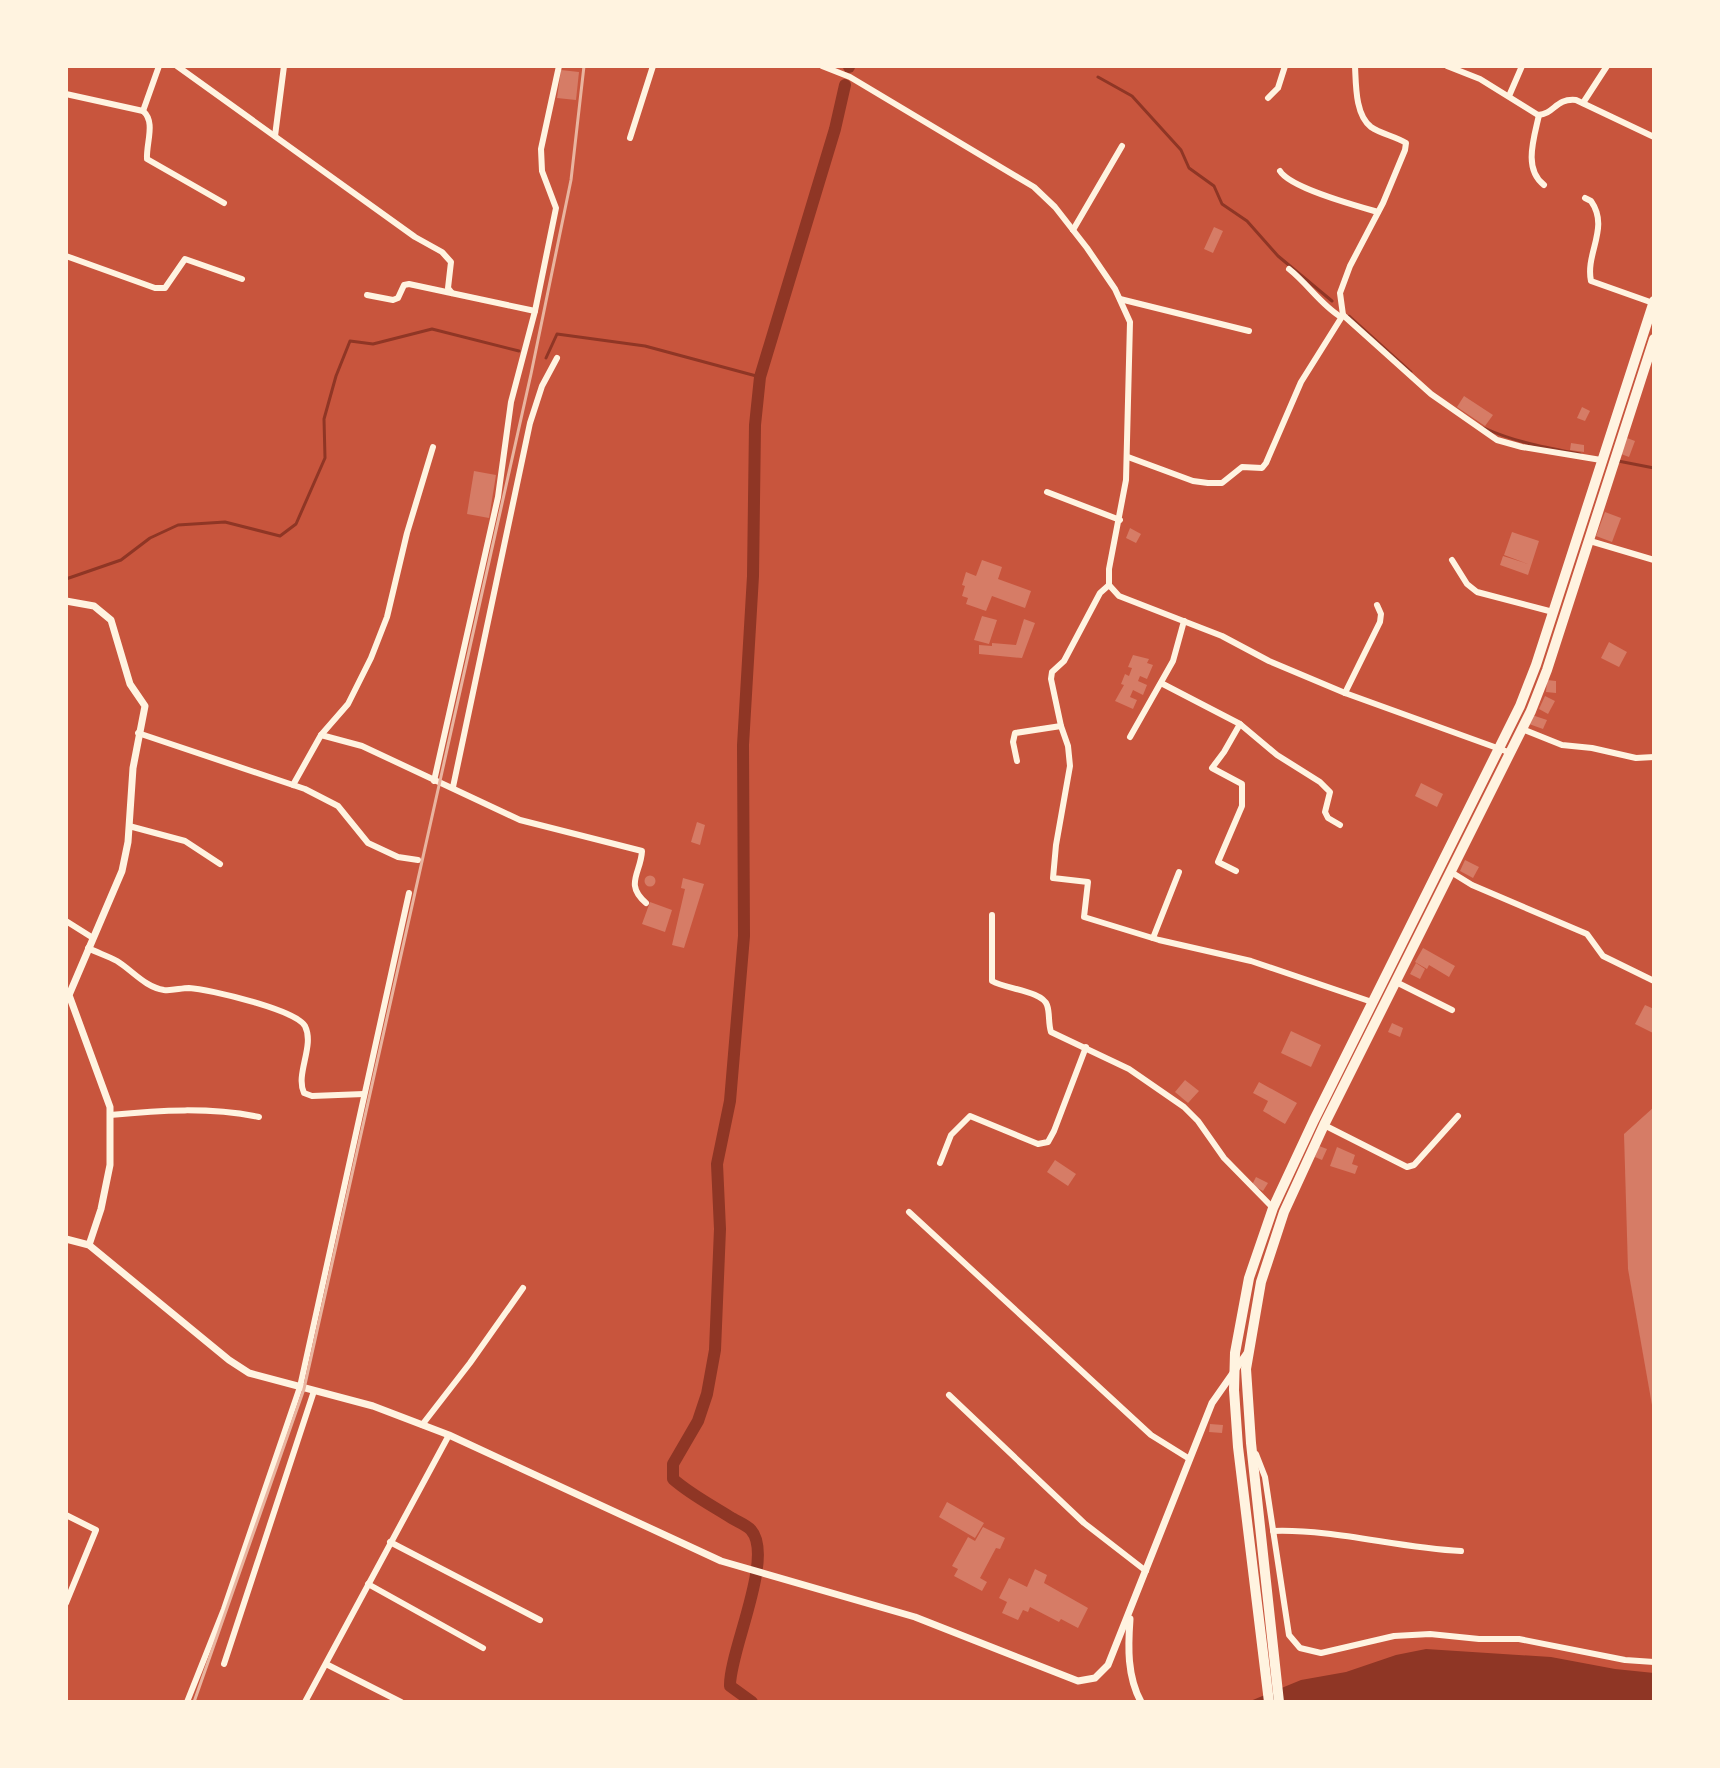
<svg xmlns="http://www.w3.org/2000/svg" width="1720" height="1768" viewBox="0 0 1720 1768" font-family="'Times New Roman',serif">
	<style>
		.water { fill: #8f3625 }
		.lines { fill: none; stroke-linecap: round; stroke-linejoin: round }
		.stream { stroke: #8f3625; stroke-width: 3 }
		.canal { stroke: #8f3625; stroke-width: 12 }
		.building { fill: #d67c66 }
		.minor { stroke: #fff3e0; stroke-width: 6 }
		.tertiary { stroke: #fff3e0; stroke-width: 7 }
		.trunk { stroke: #fff3e0; stroke-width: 10 }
		.rail { stroke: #e9b49f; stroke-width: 3 }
	</style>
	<rect width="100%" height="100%" fill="#c8553d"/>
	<path class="water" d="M1426 1649 1551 1657 1615 1669 1654 1673V1702H1248L1301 1680 1346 1672 1396 1655Z"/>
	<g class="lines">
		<g class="stream">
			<path d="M1098 77 1132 96 1181 150 1189 168 1214 186 1222 204 1247 221 1278 256 1332 301"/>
			<path d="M1349 316 1411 372"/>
			<path d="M546 358 557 334 645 346 760 377"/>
			<path d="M1484 428C1515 442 1547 448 1580 454"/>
			<path d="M1618 461 1654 468"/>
			<path d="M66 579 121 560 150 538 178 525 225 522 280 536 296 524 325 458 324 419 336 376 350 341 373 344 432 329 519 351"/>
		</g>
		<g class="canal">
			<path d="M849 67V66"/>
			<path d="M752 1702 730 1686C729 1652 775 1557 751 1530 747 1525 736 1521 730 1517 711 1505 690 1494 673 1479V1464L698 1421 707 1394 715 1350 720 1229 717 1164 730 1101 744 936 743 745 753 576 755 425 760 377 835 129 845 85"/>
		</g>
	</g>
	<g class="building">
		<path d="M561 70 579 72 576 100 557 98Z"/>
		<path d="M1214 227 1223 231 1213 253 1204 249Z"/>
		<path d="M1464 396 1493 415 1485 426 1457 407Z"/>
		<path d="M1582 407 1590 411 1585 421 1577 418Z"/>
		<path d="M1627 438 1635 441 1629 457 1621 454Z"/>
		<path d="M1571 443 1584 445V452L1570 450Z"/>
		<path d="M474 471 496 475 489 518 467 514Z"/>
		<path d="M1605 512 1621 518 1612 542 1596 536Z"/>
		<path d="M1130 528 1141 534 1136 543 1126 538Z"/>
		<path d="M1512 532 1539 541 1528 575 1500 565 1503 556 1528 564 1504 555Z"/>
		<path d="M982 560 1002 567 998 579 1031 591 1025 608 992 596 986 611 966 604 968 598 962 596 965 586 962 585 966 572 976 576Z"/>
		<path d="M982 616 997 620 989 644 974 640Z"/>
		<path d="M1024 619 1035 623 1022 658 979 654V645L992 646V643L1016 645Z"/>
		<path d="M1609 642 1627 652 1619 667 1601 658Z"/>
		<path d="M1133 655 1149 659 1147 663 1153 665 1147 679 1140 676 1138 681 1147 685 1143 695 1133 690 1130 697 1137 700 1133 709 1115 701 1124 685 1121 684 1125 674 1129 676 1132 668 1128 667Z"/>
		<path d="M1547 680 1556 681V693L1546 692Z"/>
		<path d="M1545 696 1555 701 1548 714 1539 709Z"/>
		<path d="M1532 715 1547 720 1543 729 1529 724Z"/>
		<path d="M1421 783 1443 794 1437 807 1415 796Z"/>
		<path d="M697 822 705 825 700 845 691 842Z"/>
		<path d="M1465 860 1479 867 1473 878 1460 871Z"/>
		<circle cx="650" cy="881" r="5.5"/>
		<path d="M683 878 704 884 684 948 672 945 685 889 681 888Z"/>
		<path d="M650 902 672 910 665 932 642 924Z"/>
		<path d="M1423 948 1455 966 1449 977 1429 965 1427 969 1415 962Z"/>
		<path d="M1416 963 1425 969 1420 979 1410 974Z"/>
		<path d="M1645 1005 1654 1009 1653 1033 1635 1024Z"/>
		<path d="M1392 1023 1403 1028 1400 1037 1388 1032Z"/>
		<path d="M1291 1031 1321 1045 1311 1067 1281 1053Z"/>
		<path d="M1185 1080 1199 1091 1188 1103 1175 1092Z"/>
		<path d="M1259 1082 1297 1103 1285 1124 1263 1111 1268 1101 1253 1093Z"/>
		<path d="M1654 1107V1405H1652L1628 1269 1624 1134Z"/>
		<path d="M1319 1146 1327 1149 1322 1160 1315 1157Z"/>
		<path d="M1337 1147 1355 1155 1352 1164 1358 1166 1355 1174 1330 1166Z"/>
		<path d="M1055 1160 1076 1174 1068 1186 1047 1172Z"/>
		<path d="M1256 1177 1268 1183 1263 1191 1252 1185Z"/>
		<path d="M1210 1424 1223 1425 1222 1433 1209 1432Z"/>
		<path d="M947 1502 984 1523 975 1538 939 1517Z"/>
		<path d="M983 1527 1005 1538 1000 1549 996 1548 980 1578 987 1582 982 1591 954 1576 958 1569 952 1566 968 1537 975 1541Z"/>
		<path d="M1035 1569 1047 1575 1044 1583 1088 1608 1078 1628 1061 1619 1059 1622 1030 1607 1028 1612 1023 1610 1018 1620 1002 1613 1007 1602 999 1598 1009 1578 1027 1587Z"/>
	</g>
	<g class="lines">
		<g class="minor">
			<path d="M177 66 415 237 442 252 451 262 448 288 452 293"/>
			<path d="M822 66 850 77 1034 187 1055 207 1087 248 1115 289 1130 322 1126 480 1109 569V585L1119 596 1222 636 1269 661 1345 693 1511 753"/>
			<path d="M1447 66 1480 79 1538 115C1555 114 1555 98 1576 100L1654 137"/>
			<path d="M66 94 143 111 159 66"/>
			<path d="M1509 96 1522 66"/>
			<path d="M1268 98 1278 88 1285 66"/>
			<path d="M1583 103 1607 66"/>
			<path d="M143 111C156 122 146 143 147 159L224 203"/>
			<path d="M1539 115C1534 138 1523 169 1544 185"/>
			<path d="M275 136 284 66"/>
			<path d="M630 138 653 66"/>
			<path d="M1280 171C1290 188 1357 206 1378 212"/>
			<path d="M1585 198 1591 201C1610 228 1585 253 1591 281L1653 303"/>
			<path d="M1073 230 1122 146"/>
			<path d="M66 256 155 288H165L185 259 242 279"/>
			<path d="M1289 269C1308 284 1321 305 1341 317"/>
			<path d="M367 295 393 300 398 298 404 285 409 284 535 311"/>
			<path d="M1120 299 1249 331"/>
			<path d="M1343 315 1431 394 1497 440 1522 447 1601 460"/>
			<path d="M1128 457 1193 481 1208 483H1222L1242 467 1262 468 1266 463 1301 382 1343 315 1340 293 1350 266 1383 203 1405 150 1406 143C1395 136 1381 134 1371 127 1355 115 1356 84 1355 66"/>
			<path d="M1047 492 1120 520"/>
			<path d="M1590 541 1654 560"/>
			<path d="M1452 560 1467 584 1477 592 1553 612"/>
			<path d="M1109 585 1100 593 1064 661 1052 672 1051 679 1061 726 1068 746 1070 766 1056 845 1053 878 1088 882 1084 917 1159 940 1251 961 1372 1002"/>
			<path d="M1161 683 1240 724 1277 755 1320 782 1330 792 1325 812 1328 818 1340 825"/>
			<path d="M1345 693 1380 622 1381 614 1377 605"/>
			<path d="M1522 729 1562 745 1592 748 1636 758 1654 757"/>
			<path d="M138 733 305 789 338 806 368 843 398 857 418 860"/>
			<path d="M321 735 362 746 520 820 642 851C641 873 624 884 646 903"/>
			<path d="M1130 737 1173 661 1184 621"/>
			<path d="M1017 761 1013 742 1015 733 1061 726"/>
			<path d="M434 781 498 497 511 402 535 311 556 208 542 171 541 149 559 66"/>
			<path d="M293 785 321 735 348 704 371 658 387 617 407 533 433 447"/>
			<path d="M453 787 530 423 542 386 557 358"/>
			<path d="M129 826 185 841 220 864"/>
			<path d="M1236 871 1218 862 1242 806V784L1212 768 1224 752 1240 724"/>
			<path d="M1451 872 1472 885 1587 934 1603 956 1654 981"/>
			<path d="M992 915V981C1006 989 1042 991 1047 1005 1050 1013 1048 1023 1051 1032L1129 1069 1184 1107 1198 1121 1224 1158 1273 1208"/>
			<path d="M66 921 93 938"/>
			<path d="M1153 938 1179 872"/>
			<path d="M88 948C98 953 108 956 117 961 133 971 145 987 164 990 172 991 181 988 189 988 209 989 296 1010 305 1026 315 1046 295 1074 304 1093L312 1096 364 1094"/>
			<path d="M1396 982 1452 1010"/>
			<path d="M110 1115C159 1110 211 1107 259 1117"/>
			<path d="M1324 1125 1407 1167 1414 1165 1458 1116"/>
			<path d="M940 1163 951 1135 970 1116 1038 1144 1048 1142 1054 1131 1086 1047"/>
			<path d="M909 1212 1151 1435 1188 1458"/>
			<path d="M949 1395 1084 1523 1146 1571"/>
			<path d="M422 1425 470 1363 523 1288"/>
			<path d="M1256 1454 1265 1477 1289 1635 1300 1648 1321 1653 1394 1636 1430 1634 1479 1639H1519L1625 1660 1654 1662"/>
			<path d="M66 1515 96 1530 66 1603"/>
			<path d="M1273 1531C1336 1529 1397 1548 1461 1551"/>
			<path d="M390 1542 540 1620"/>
			<path d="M368 1584 483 1648"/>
			<path d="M224 1664 314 1391"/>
			<path d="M326 1664 401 1702"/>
			<path d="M187 1702 224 1609 300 1387 409 893"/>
			<path d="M305 1702 449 1435"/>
		</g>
		<g class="tertiary">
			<path d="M66 601 94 606 111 620 130 684 145 706 133 768 128 842 122 871 69 995 110 1107V1165L101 1209 89 1245"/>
			<path d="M66 1239 89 1245 229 1360 249 1373 373 1406 449 1435 721 1561 915 1617 1078 1681 1095 1678 1108 1665 1212 1403 1247 1353"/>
			<path d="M1130 1619C1128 1647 1127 1676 1141 1702"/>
		</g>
		<g class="trunk">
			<path d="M1269 1702 1238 1447 1234 1390 1235 1353 1249 1278 1273 1208 1314 1120 1520 706 1536 665 1654 301"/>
			<path d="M1279 1702 1251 1443 1246 1369 1261 1282 1284 1212 1324 1125 1531 711 1547 670 1654 339"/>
		</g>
		<path class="rail" d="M194 1702 304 1389 531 374 571 180 584 66"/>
	</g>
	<rect width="1720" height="1768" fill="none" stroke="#fff3e0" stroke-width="136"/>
</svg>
